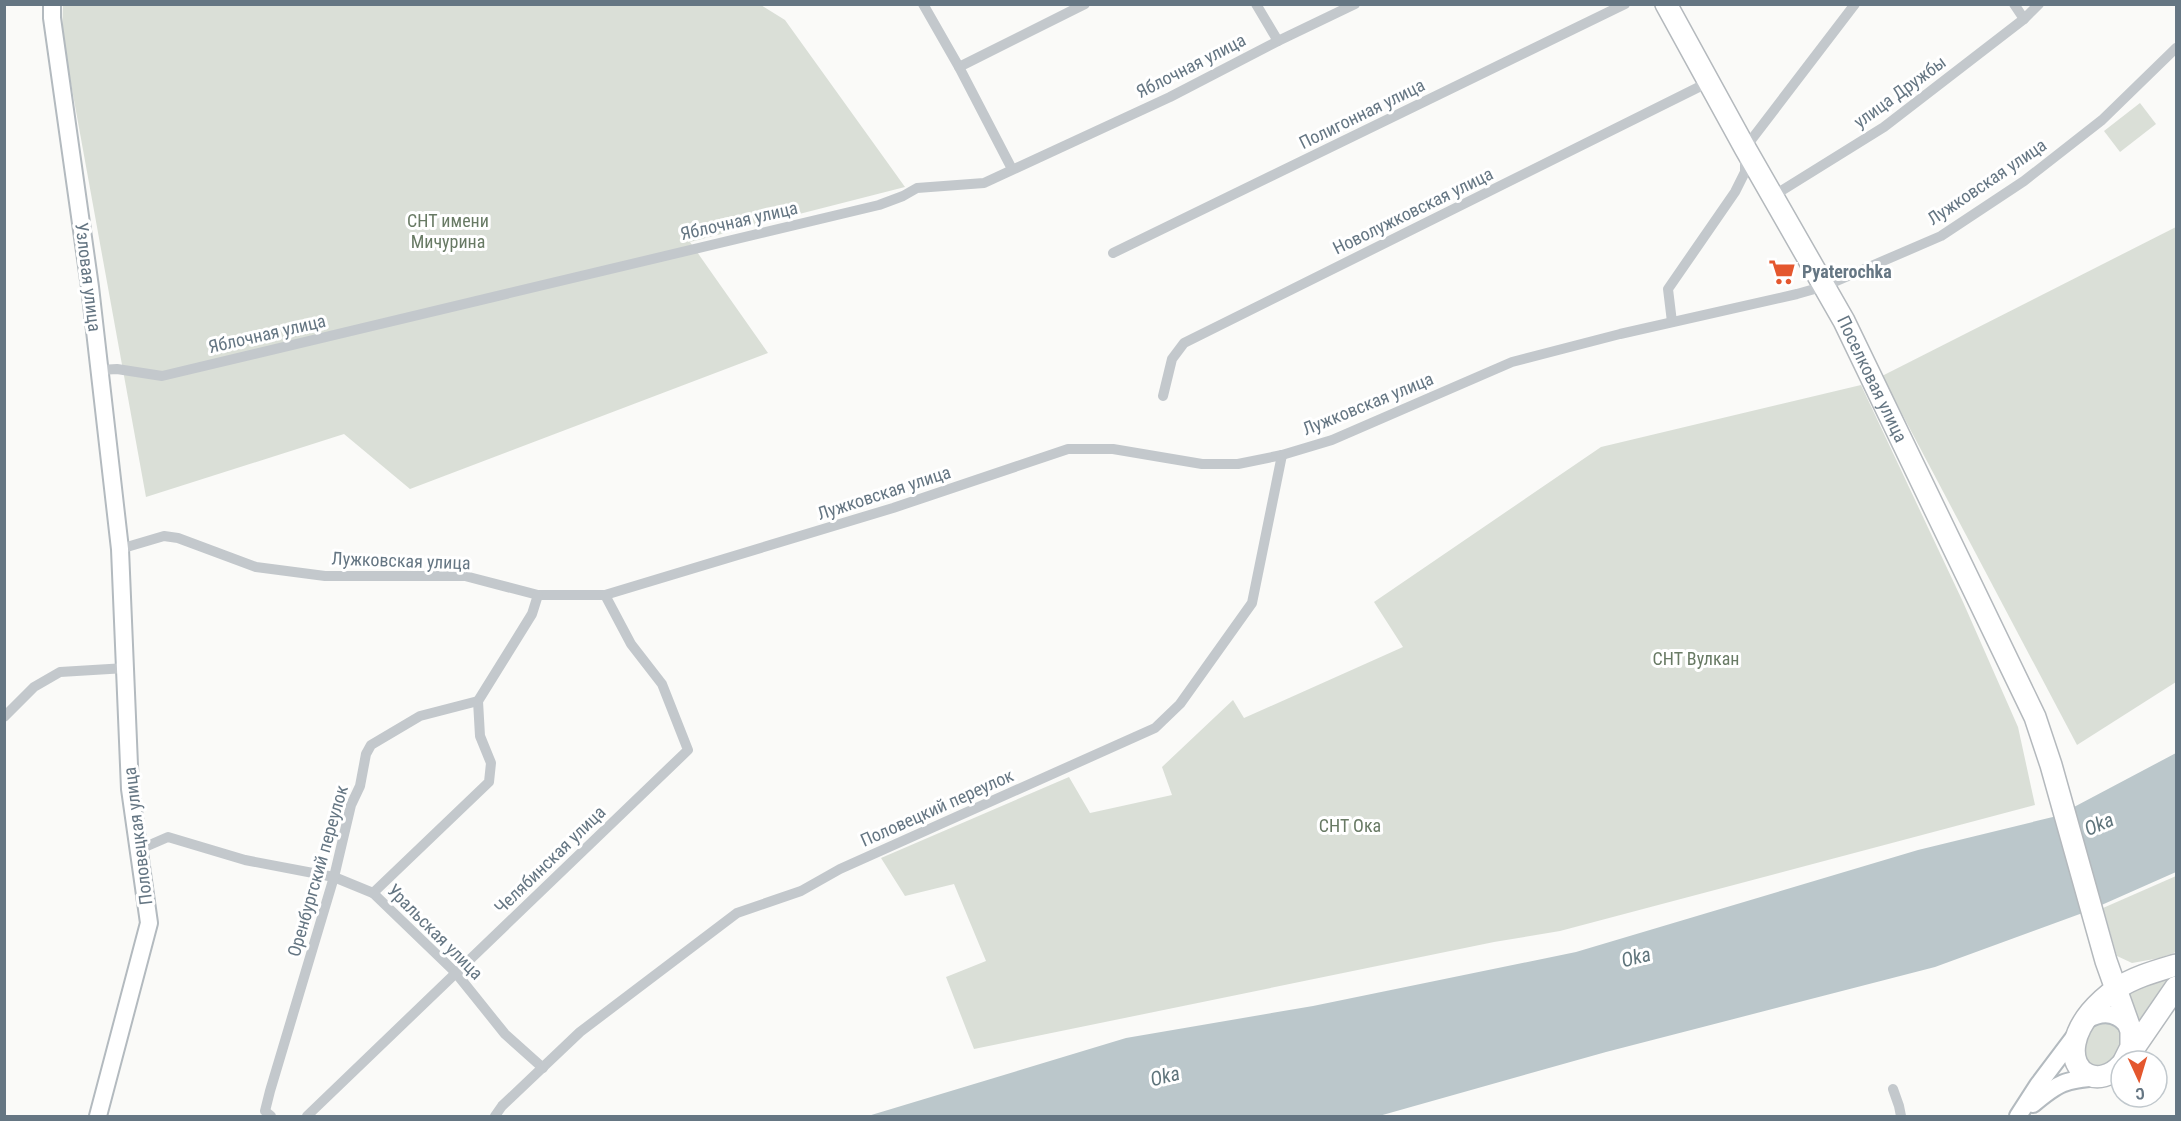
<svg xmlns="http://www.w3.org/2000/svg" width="2181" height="1121" viewBox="0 0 2181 1121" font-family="'Roboto Condensed',sans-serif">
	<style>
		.green { fill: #dadfd7 }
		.water { fill: #bbc7cb }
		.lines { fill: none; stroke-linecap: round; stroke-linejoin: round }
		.secondary-casing { stroke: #b3babf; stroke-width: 20 }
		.highway-casing { stroke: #b4b9bd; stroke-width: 24 }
		.street { stroke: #c3c8cc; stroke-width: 10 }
		.secondary { stroke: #fff; stroke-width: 16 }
		.highway { stroke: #fff; stroke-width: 21 }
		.labels { text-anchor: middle; stroke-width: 6; stroke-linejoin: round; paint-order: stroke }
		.street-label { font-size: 18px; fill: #657683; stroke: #fff }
		.park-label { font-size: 18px; fill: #687a64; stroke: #fff }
		.poi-label { font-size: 18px; font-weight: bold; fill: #657683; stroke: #fff; text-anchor: start }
		.water-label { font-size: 20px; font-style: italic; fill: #60757c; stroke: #fff }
	</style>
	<rect width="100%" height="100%" fill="#fafaf8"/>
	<g class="green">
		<path d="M63 5H761L785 20 905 187 690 242 768 353 410 489 344 434 146 497 62 34Z"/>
		<path d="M2140 103 2156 124 2120 152 2104 131Z"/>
		<path d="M2176 227V682L2077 745 1882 376Z"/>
		<path d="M1861 385 1963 602 2018 727 2035 805 1560 931 1494 942 974 1049 946 977 986 961 954 884 905 896 881 858 1069 777 1090 813 1172 795 1162 767 1233 700 1244 718 1403 647 1374 602 1601 447Z"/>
		<path d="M2176 876V952L2160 958 2132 963 2117 956 2103 908Z"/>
		<path d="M2173 975 2176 977 2175 981 2137 1027 2128 998 2132 990Z"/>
		<path d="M2106 1022 2114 1024 2125 1035 2113 1065 2088 1068 2080 1043 2091 1026Z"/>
	</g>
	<path class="water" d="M2176 753V872L2088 911 1935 967 1606 1052 1379 1116H868L1126 1038 1313 1006 1576 952 1918 850 2057 816Z"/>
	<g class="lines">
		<defs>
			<g id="secondary">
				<path d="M52 4V18L90 287 120 549 130 789 149 923 98 1116"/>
				<path d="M2033 1104C2059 1082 2065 1080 2098 1077"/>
				<path d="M2018 1116 2038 1085 2087 1020C2104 1010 2120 1013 2130 1030"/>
			</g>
			<g id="highway">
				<path id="s1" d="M1666 4 1745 148 1844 321 2035 717 2051 765 2106 961 2131 1031V1047L2124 1061"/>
				<path d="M2130 1054 2176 987"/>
				<path d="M2121 1065C2100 1088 2069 1075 2075 1043 2079 1021 2099 1001 2116 989 2134 977 2156 971 2176 965"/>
			</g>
		</defs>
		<use href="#secondary" class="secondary-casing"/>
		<use href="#highway" class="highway-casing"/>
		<g class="street">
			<path d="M923 4 959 67 1012 169"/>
			<path d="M1256 4 1278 41"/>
			<path d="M2014 4 2024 19"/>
			<path d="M959 67 1085 4"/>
			<path d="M1773 196 1884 127 2024 19 2039 4"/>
			<path d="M1113 253 1625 4"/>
			<path d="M1672 322 1668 289 1735 192 1745 172V148L1855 4"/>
			<path d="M100 370 117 369 162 376 879 205 903 196 917 188 984 183 1170 97 1278 41 1355 4"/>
			<path d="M1163 396 1172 359 1184 343 1709 82"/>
			<path d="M120 549 164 536 178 538 256 567 325 576H465L538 595H605L893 508 1068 449H1113L1202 464H1238L1282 455 1332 440 1512 362 1620 334 1797 294 1825 286 1941 236 2024 181 2102 120 2176 48"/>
			<path d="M4 717 34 687 60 672 126 668"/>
			<path d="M138 850 168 837 245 860 334 877 373 893 456 973 505 1034 543 1068"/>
			<path d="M373 893 489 782 491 763 480 736 478 701 532 614 538 595"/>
			<path d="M1893 1089 1899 1106 1901 1116"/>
			<path d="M271 1116 265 1111 270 1091 334 877 351 805 360 786 366 754 371 745 420 716 478 701"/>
			<path d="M307 1116 688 750 662 684 631 644 605 595"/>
			<path d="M495 1116 502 1106 580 1032 737 913 801 891 840 869 1155 728 1180 704 1252 603 1282 455"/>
		</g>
		<use href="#secondary" class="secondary"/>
		<use href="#highway" class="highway"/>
	</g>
	<defs>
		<symbol id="supermarket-bare" viewBox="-9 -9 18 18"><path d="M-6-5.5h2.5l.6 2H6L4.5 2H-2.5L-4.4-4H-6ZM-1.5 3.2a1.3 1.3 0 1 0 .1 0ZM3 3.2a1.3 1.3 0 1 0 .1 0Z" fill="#e4572e" stroke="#fff" stroke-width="2.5" paint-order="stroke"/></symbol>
	</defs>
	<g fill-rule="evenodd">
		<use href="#supermarket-bare" x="1763" y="253" width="38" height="38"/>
	</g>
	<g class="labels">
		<g class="street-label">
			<text transform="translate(1191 66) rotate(-27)" y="6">Яблочная улица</text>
			<text transform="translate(1900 92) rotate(-36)" y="6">улица Дружбы</text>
			<text transform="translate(1362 114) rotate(-26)" y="6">Полигонная улица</text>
			<text transform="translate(1987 182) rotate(-34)" y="6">Лужковская улица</text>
			<text transform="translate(1413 211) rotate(-26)" y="6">Новолужковская улица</text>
			<text transform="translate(739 221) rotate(-13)" y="6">Яблочная улица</text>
			<text transform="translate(88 277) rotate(83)" y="6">Узловая улица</text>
			<text transform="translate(267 334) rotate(-13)" y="6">Яблочная улица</text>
			<text dy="6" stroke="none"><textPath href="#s1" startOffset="428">Поселковая улица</textPath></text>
			<text transform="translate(1368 404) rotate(-22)" y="6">Лужковская улица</text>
			<text transform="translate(884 493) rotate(-18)" y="6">Лужковская улица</text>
			<text transform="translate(401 561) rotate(2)" y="6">Лужковская улица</text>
			<text transform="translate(937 808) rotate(-24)" y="6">Половецкий переулок</text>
			<text transform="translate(138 836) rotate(-97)" y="6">Половецкая улица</text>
			<text transform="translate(550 860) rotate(-44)" y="6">Челябинская улица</text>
			<text transform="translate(318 871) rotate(-74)" y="6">Оренбургский переулок</text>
			<text transform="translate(435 932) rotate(45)" y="6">Уральская улица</text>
		</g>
		<g class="park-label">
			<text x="448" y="227">СНТ имени<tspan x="448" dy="21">Мичурина</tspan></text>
			<text x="1696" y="665">СНТ Вулкан</text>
			<text x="1350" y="832">СНТ Ока</text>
		</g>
		<g class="poi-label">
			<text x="1802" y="278">Pyaterochka</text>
		</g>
		<g class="water-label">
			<text transform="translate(2099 824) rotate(-23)" y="7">Oka</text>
			<text transform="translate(1636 957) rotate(-14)" y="7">Oka</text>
			<text transform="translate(1165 1076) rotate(-14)" y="7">Oka</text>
		</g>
	</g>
	<rect width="2181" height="1121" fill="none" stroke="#657683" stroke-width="12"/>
	<g transform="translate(2139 1079) rotate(176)"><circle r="28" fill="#ffffff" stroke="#c1c8cd" stroke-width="1.5"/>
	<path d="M0-4.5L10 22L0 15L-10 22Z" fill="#e4572e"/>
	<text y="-9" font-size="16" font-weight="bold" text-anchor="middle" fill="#657683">С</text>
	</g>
</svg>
